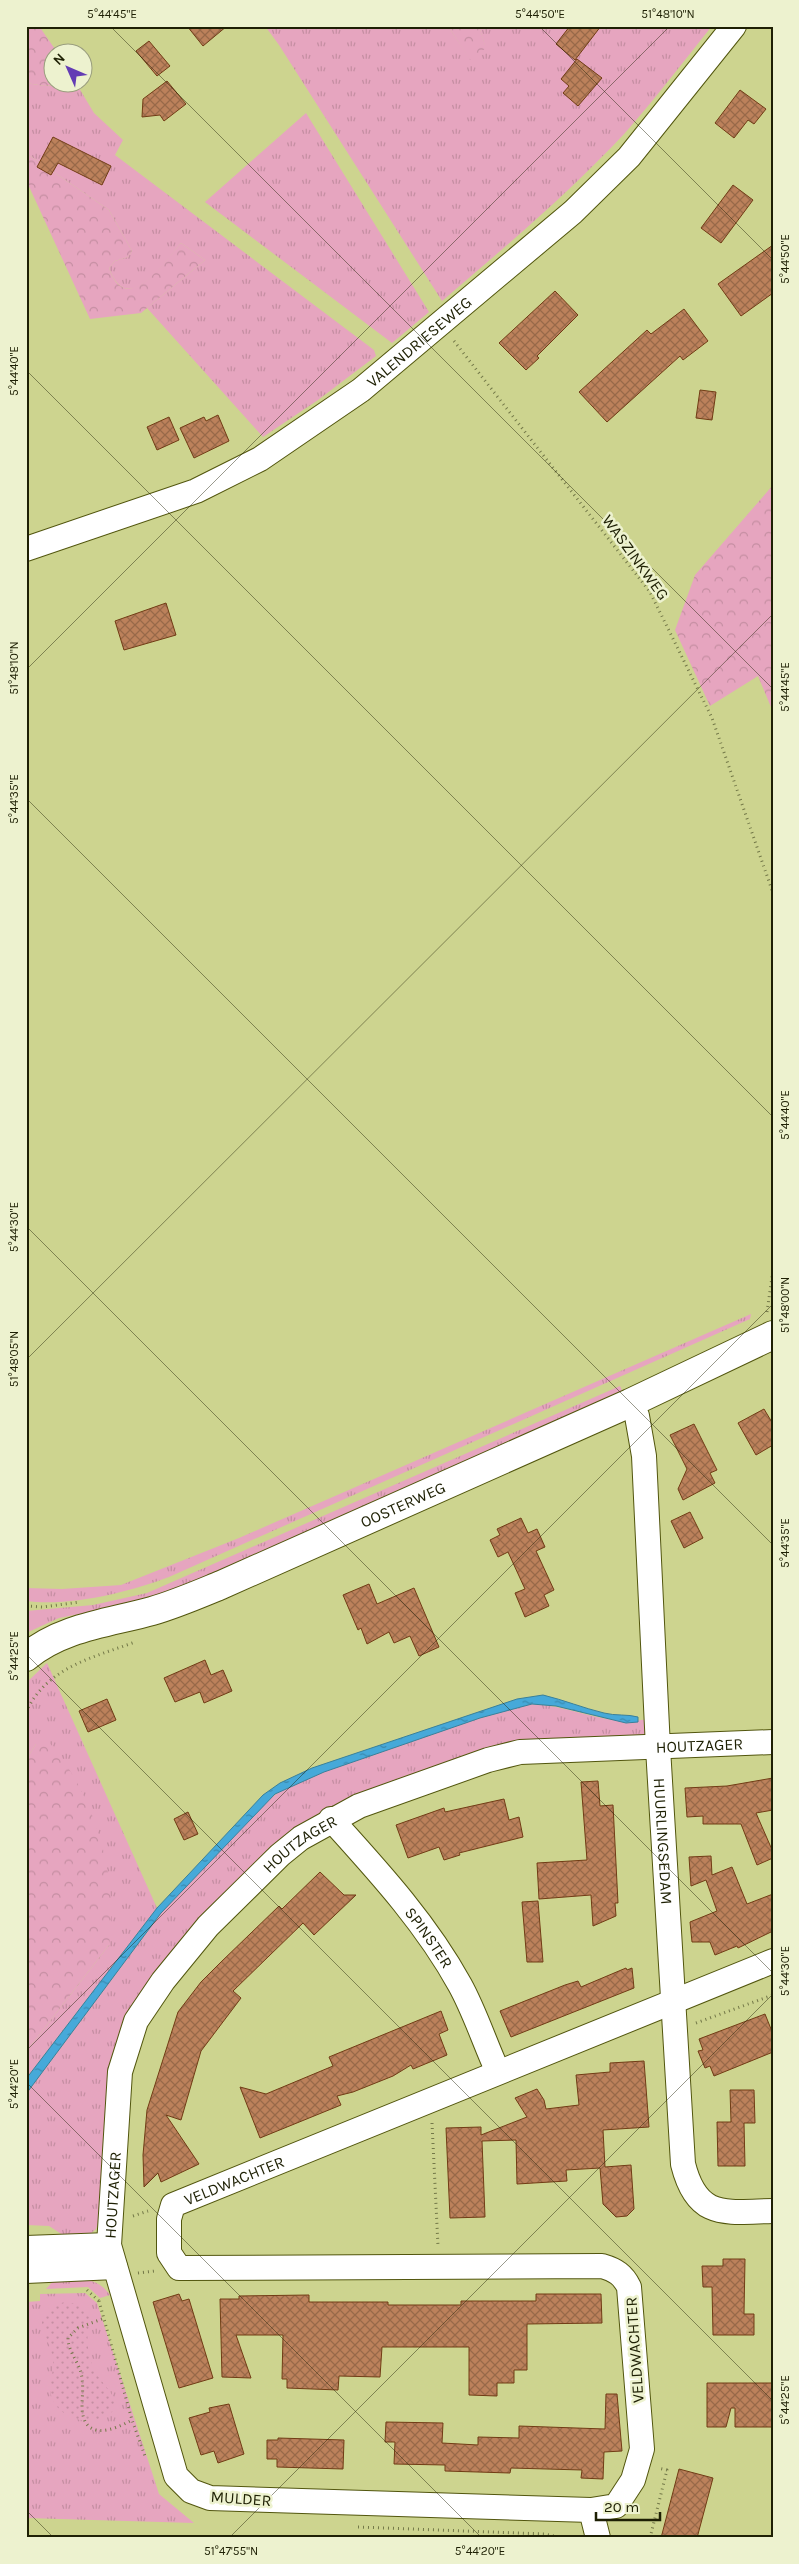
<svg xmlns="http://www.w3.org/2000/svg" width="799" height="2564" viewBox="0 0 799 2564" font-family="Karla,sans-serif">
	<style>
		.grass { fill: url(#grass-tufts) }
		.forest { fill: url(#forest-crowns) }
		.park { fill: url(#park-dots) }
		.water { fill: url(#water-ripples); stroke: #3a8099 }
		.building { fill: url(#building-cross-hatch); stroke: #713c15 }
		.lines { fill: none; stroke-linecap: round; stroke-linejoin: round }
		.street-casing { stroke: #52560e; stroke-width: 26 }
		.secondary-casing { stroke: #52560e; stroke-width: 30 }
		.path { stroke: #737848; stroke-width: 3; stroke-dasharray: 1 4; stroke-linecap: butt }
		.street { stroke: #fff; stroke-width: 24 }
		.secondary { stroke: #fff; stroke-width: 28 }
		.ticks { fill: none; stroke: #1e2004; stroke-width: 1; stroke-opacity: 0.45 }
		.labels { text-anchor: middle; stroke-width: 5; stroke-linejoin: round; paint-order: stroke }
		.street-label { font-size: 16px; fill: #1e2004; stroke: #edf2cf }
		.neatline { fill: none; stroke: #1e2004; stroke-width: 2 }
		.ticks-label { font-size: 12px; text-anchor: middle; fill: #1e2004 }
	</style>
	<defs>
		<pattern id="grass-tufts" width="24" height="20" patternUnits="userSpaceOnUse" patternTransform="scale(1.25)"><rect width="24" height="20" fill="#e6a5bf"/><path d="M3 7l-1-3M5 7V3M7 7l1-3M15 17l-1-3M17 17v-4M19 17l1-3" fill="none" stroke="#c58ea2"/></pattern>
		<pattern id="forest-crowns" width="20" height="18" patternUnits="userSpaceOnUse" patternTransform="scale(1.25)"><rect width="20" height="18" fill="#e6a5bf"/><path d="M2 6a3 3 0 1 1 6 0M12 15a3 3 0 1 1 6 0" fill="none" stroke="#c58ea2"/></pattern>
		<pattern id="park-dots" width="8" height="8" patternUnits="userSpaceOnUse" patternTransform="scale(1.25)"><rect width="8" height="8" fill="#e6a5bf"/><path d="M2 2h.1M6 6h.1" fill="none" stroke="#c58ea2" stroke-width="1.8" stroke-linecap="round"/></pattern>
		<pattern id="water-ripples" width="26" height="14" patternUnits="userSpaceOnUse" patternTransform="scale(1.25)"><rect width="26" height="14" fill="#46a9d9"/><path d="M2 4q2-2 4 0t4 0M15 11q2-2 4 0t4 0" fill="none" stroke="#3a89ae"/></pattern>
		<pattern id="building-cross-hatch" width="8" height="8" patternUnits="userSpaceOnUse" patternTransform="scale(1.25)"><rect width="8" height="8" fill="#bc815b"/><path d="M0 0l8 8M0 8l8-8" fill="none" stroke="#986949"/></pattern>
	</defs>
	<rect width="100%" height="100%" fill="#cdd48f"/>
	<g class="grass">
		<path d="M265 26H448L470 59 485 46 479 26H712C683 62 655 99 625 133 568 194 505 247 442 301L279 45Z"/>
		<path d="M26 83 45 86 76 83 94 113 123 140 115 155 374 350 376 356 318 400 263 437 147 308 205 260 181 243C164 263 127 319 109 268L115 261 128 257 132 251 109 210 26 153Z"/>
		<path d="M306 113 429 312 392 343 205 202Z"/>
		<path d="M751 1314 750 1319 169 1577C130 1592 69 1607 26 1601V1588L62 1589 121 1585 239 1538Z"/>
		<path d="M620 1386 624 1395 197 1585 141 1602 59 1618 26 1633V1611L93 1605 147 1593Z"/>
		<path d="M47 1663 157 1908 26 2079V2052L109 1945 36 1744 26 1760V1683Z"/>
		<path d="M532 1704C575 1706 609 1729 652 1718L647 1736 535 1744 340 1805 145 1991 100 2217 96 2229 88 2236 66 2237 49 2226 26 2225V2094L161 1913 263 1805C295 1774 346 1764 387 1750 435 1733 483 1715 532 1704Z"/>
		<path d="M55 2279C77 2280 96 2275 110 2295L100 2298 88 2287 46 2289Z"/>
		<path d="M85 2293 97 2303 159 2494 194 2523 26 2518V2302L40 2301V2294Z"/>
	</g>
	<g class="forest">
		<path d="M26 26H39L57 52H52V82L67 83 45 86 26 83Z"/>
		<path d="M448 26H479L486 48 470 60Z"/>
		<path d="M26 153 109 210 132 251 128 257 115 261 109 268C126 319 164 262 181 243L205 260 141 313 90 319 26 180Z"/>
		<path d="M773 485V712L758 676 710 706 675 630 695 575Z"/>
		<path d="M44 1737C92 1786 120 1877 109 1945L26 2052V1760L36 1744Z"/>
	</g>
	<path class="park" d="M65 2302 77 2304 91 2319C85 2334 87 2356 95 2371 102 2386 130 2404 105 2417 86 2427 56 2416 51 2395 49 2384 54 2371 53 2360 51 2335 23 2313 65 2302Z"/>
	<path class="water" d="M543 1695C564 1700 583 1708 604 1713 615 1716 628 1714 638 1717V1722L626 1723 556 1706 532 1704 480 1718 324 1772 275 1794 161 1913 26 2094V2079L157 1908 263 1795 280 1783 312 1768 517 1699Z"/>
	<g class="building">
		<path d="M187 26H227L203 46Z"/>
		<path d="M570 26H601L575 60 556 44Z"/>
		<path d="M149 41 170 66 157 76 136 51Z"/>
		<path d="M577 59 602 78 578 106 563 93 569 86 561 79Z"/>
		<path d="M167 81 186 104 164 121 160 115 142 117 143 99Z"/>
		<path d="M740 90 766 109 754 124 748 120 734 138 715 123Z"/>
		<path d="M53 137 111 166 102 185 58 163 51 175 37 167Z"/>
		<path d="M733 185 753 200 721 243 701 228Z"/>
		<path d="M773 245V293L741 316 718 284Z"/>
		<path d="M555 291 578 315 537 356 539 358 526 370 499 343Z"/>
		<path d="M684 309 708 341 683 360 680 356 607 422 579 392 647 330 651 334Z"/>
		<path d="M700 390 716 392 712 420 696 418Z"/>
		<path d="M218 415 229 441 194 458 180 428 204 417 206 421Z"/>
		<path d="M169 417 179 440 157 450 147 427Z"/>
		<path d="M166 603 176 635 124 650 115 621Z"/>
		<path d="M764 1409 773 1424V1445L756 1455 738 1423Z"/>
		<path d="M694 1424 717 1470 710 1473 715 1483 683 1500 678 1489 687 1469 670 1435Z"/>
		<path d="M690 1512 703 1538 684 1548 671 1521Z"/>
		<path d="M521 1518 528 1533 537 1529 545 1547 536 1551 554 1590 544 1595 549 1606 525 1617 515 1593 525 1589 508 1552 498 1557 490 1540 500 1535 497 1529Z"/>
		<path d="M369 1584 377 1604 414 1588 439 1647 419 1656 410 1636 394 1643 389 1632 367 1644 361 1628 358 1630 343 1595Z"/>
		<path d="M205 1660 211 1675 223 1670 232 1691 204 1703 200 1692 175 1702 164 1678Z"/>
		<path d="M107 1699 116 1720 88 1732 79 1711Z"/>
		<path d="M773 1778V1810L756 1813 773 1852V1858L757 1865 741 1824H703V1816L687 1817 685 1788 727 1786Z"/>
		<path d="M598 1781 600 1806 613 1805 618 1903H615L616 1916 593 1926 591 1895 539 1899 537 1863 587 1860 581 1782Z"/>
		<path d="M504 1799 509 1820 519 1817 523 1837 459 1853 460 1855 444 1860 439 1847 408 1858 396 1825 444 1808 445 1812Z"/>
		<path d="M188 1812 198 1834 184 1840 174 1819Z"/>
		<path d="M711 1856 712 1875 732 1867 747 1904 773 1894V1931L738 1948 737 1946 715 1955 710 1942H692L690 1922 717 1911 706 1880 691 1886 689 1857Z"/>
		<path d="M320 1872 344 1895H356L314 1935 303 1923 233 1991 241 1998 201 2051 181 2120 166 2115 199 2164 161 2182 158 2173 144 2187 143 2155 147 2110 178 2012 201 1982 221 1962 279 1906 282 1909Z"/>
		<path d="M538 1901 543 1962H527L522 1902Z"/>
		<path d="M626 1968 627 1970 632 1968 634 1988 511 2037 500 2011 565 1985 578 1981 581 1987Z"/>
		<path d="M441 2011 448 2030 439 2034 447 2055 413 2069 411 2065 393 2076 353 2092 337 2096 341 2105 260 2138 240 2087 266 2094 333 2066 329 2057Z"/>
		<path d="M765 2014 773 2034V2052L714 2076 710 2066 705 2068 698 2051 703 2050 699 2039Z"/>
		<path d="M644 2061 649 2127 603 2130 605 2167 631 2165 634 2209 627 2216 616 2217 603 2204 600 2168 566 2170 567 2181 517 2184 516 2140 482 2141 485 2217 450 2218 446 2128 481 2127V2135L527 2117 515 2098 537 2089 544 2100 546 2109 579 2105 576 2075 610 2072V2063Z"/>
		<path d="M730 2090H754L755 2123H744L745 2166H718L717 2122H731Z"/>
		<path d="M723 2259H745L744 2314H754V2335H713L712 2287H703L702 2266H723Z"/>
		<path d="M179 2294 182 2301 189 2299 213 2378 179 2388 153 2302Z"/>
		<path d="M536 2294H601L602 2323 527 2324V2370H514V2383H497V2396L469 2395V2347H382L380 2377 339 2376 338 2390 287 2388V2379H282L283 2335H236L251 2378 222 2377 220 2299H239V2296L309 2295V2302H388V2305H461V2301H536Z"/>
		<path d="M707 2383H773V2427H735V2408H731L726 2427H707Z"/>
		<path d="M606 2394H617L622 2451 604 2452 603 2479 581 2478 582 2470 511 2468 510 2473 445 2471V2465L394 2464 395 2442H385L386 2422 443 2423 442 2443 478 2445V2437L519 2438V2426L605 2429Z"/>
		<path d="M229 2404 244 2454 218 2463 214 2451 201 2455 189 2418 210 2412 209 2408Z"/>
		<path d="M278 2438 344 2440 343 2469 277 2467V2459H267V2440H278Z"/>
		<path d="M679 2469 713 2478 697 2538H661Z"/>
	</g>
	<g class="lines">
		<defs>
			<g id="street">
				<path id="s1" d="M26 549 196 491 260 459 361 390 573 212 629 157 734 26"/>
				<path id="s2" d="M630 1403 637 1416 644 1456 658 1748 683 2164C697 2220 725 2212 773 2211"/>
				<path id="s3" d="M331 1819C378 1871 426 1923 460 1985 475 2012 485 2044 498 2072"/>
				<path d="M26 2248 109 2245"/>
				<path d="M26 2271 115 2267"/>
				<path id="s4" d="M591 2510 616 2506 633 2480 642 2449 629 2287C623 2275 616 2270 602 2266L179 2268 169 2253V2219L173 2205 773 1961"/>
				<path id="s5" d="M598 2538 591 2510 210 2498 191 2491 176 2476 109 2245 120 2072 136 2021 163 1981 208 1926 280 1855 301 1838 359 1806 488 1760 520 1752 773 1742"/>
			</g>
			<g id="secondary">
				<path id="s6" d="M26 1657C62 1627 109 1623 152 1611 176 1604 199 1594 221 1585L630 1403 773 1335"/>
			</g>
		</defs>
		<use href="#street" class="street-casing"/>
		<use href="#secondary" class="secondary-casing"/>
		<g class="path">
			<path d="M454 341 650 592 712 718 773 893"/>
			<path d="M767 1312 773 1270"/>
			<path d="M26 1606 43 1607 80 1602"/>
			<path d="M26 1712C47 1667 92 1658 135 1642"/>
			<path d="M696 2023 773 1995"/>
			<path d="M432 2123 438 2246"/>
			<path d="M133 2216 148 2211"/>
			<path d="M138 2273 155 2271"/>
			<path d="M87 2290 99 2301"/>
			<path d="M99 2301 132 2420 145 2456"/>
			<path d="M102 2319 78 2328 68 2338C68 2351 78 2361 81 2373 84 2385 82 2396 82 2408 84 2441 112 2431 132 2420"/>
			<path d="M358 2527 545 2534 562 2538"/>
			<path d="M650 2538 667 2470 658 2468"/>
		</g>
		<use href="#street" class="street"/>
		<use href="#secondary" class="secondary"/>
	</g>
	<path class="ticks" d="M110 26 773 689M539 26 773 260M26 370 773 1117M26 670 670 26M26 798 773 1545M26 1226 773 1973M26 1360 773 614M26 1654 773 2401M26 2051 773 1304M26 2082 482 2538M26 2510 54 2538M229 2538 773 1994"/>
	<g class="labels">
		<g class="street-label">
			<text dy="6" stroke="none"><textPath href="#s1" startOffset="449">VALENDRIESEWEG</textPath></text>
			<text transform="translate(636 557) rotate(54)" y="6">WASZINKWEG</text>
			<text dy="6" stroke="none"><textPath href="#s6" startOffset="408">OOSTERWEG</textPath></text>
			<text dy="6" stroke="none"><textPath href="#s5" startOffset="1582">HOUTZAGER</textPath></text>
			<text dy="6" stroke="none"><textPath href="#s2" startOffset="441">HUURLINGSEDAM</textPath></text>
			<text dy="6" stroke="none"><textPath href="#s5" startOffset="1162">HOUTZAGER</textPath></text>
			<text dy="6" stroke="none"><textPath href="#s3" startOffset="154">SPINSTER</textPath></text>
			<text dy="6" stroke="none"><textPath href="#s4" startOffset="842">VELDWACHTER</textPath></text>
			<text dy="6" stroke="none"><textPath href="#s5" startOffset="742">HOUTZAGER</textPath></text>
			<text transform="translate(634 2350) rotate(-94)" y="6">VELDWACHTER</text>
			<text transform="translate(241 2498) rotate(4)" y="6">MULDER</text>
		</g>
	</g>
	<rect width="799" height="2564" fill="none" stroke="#edf2cf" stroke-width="55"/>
	<g transform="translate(68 68) rotate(315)"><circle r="24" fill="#edf2cf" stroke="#9a9e7e"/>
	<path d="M0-4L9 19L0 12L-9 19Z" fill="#633cb4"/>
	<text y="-8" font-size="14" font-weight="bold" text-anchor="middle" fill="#1e2004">N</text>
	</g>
	<path d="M596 2512v8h64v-8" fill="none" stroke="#1e2004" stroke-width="2.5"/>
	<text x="604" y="2512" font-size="15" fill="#1e2004" stroke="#edf2cf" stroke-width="4" paint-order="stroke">20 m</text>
	<rect x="28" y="28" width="744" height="2508" class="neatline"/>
	<g class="ticks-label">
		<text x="112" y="18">5°44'45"E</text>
		<text x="540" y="18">5°44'50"E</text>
		<text x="668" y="18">51°48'10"N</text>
		<text transform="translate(785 259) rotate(-90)" y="4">5°44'50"E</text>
		<text transform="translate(14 371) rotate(-90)" y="4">5°44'40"E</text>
		<text transform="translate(14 668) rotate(-90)" y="4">51°48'10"N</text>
		<text transform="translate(785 687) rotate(-90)" y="4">5°44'45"E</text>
		<text transform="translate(14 799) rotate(-90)" y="4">5°44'35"E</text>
		<text transform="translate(785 1115) rotate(-90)" y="4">5°44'40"E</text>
		<text transform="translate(14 1227) rotate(-90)" y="4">5°44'30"E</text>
		<text transform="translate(785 1305) rotate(-90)" y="4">51°48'00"N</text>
		<text transform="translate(14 1359) rotate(-90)" y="4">51°48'05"N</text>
		<text transform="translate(785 1543) rotate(-90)" y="4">5°44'35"E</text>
		<text transform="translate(14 1656) rotate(-90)" y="4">5°44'25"E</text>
		<text transform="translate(785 1971) rotate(-90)" y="4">5°44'30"E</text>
		<text transform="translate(14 2084) rotate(-90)" y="4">5°44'20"E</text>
		<text transform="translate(785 2400) rotate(-90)" y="4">5°44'25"E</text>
		<text x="231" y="2555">51°47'55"N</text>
		<text x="480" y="2555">5°44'20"E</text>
	</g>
</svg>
